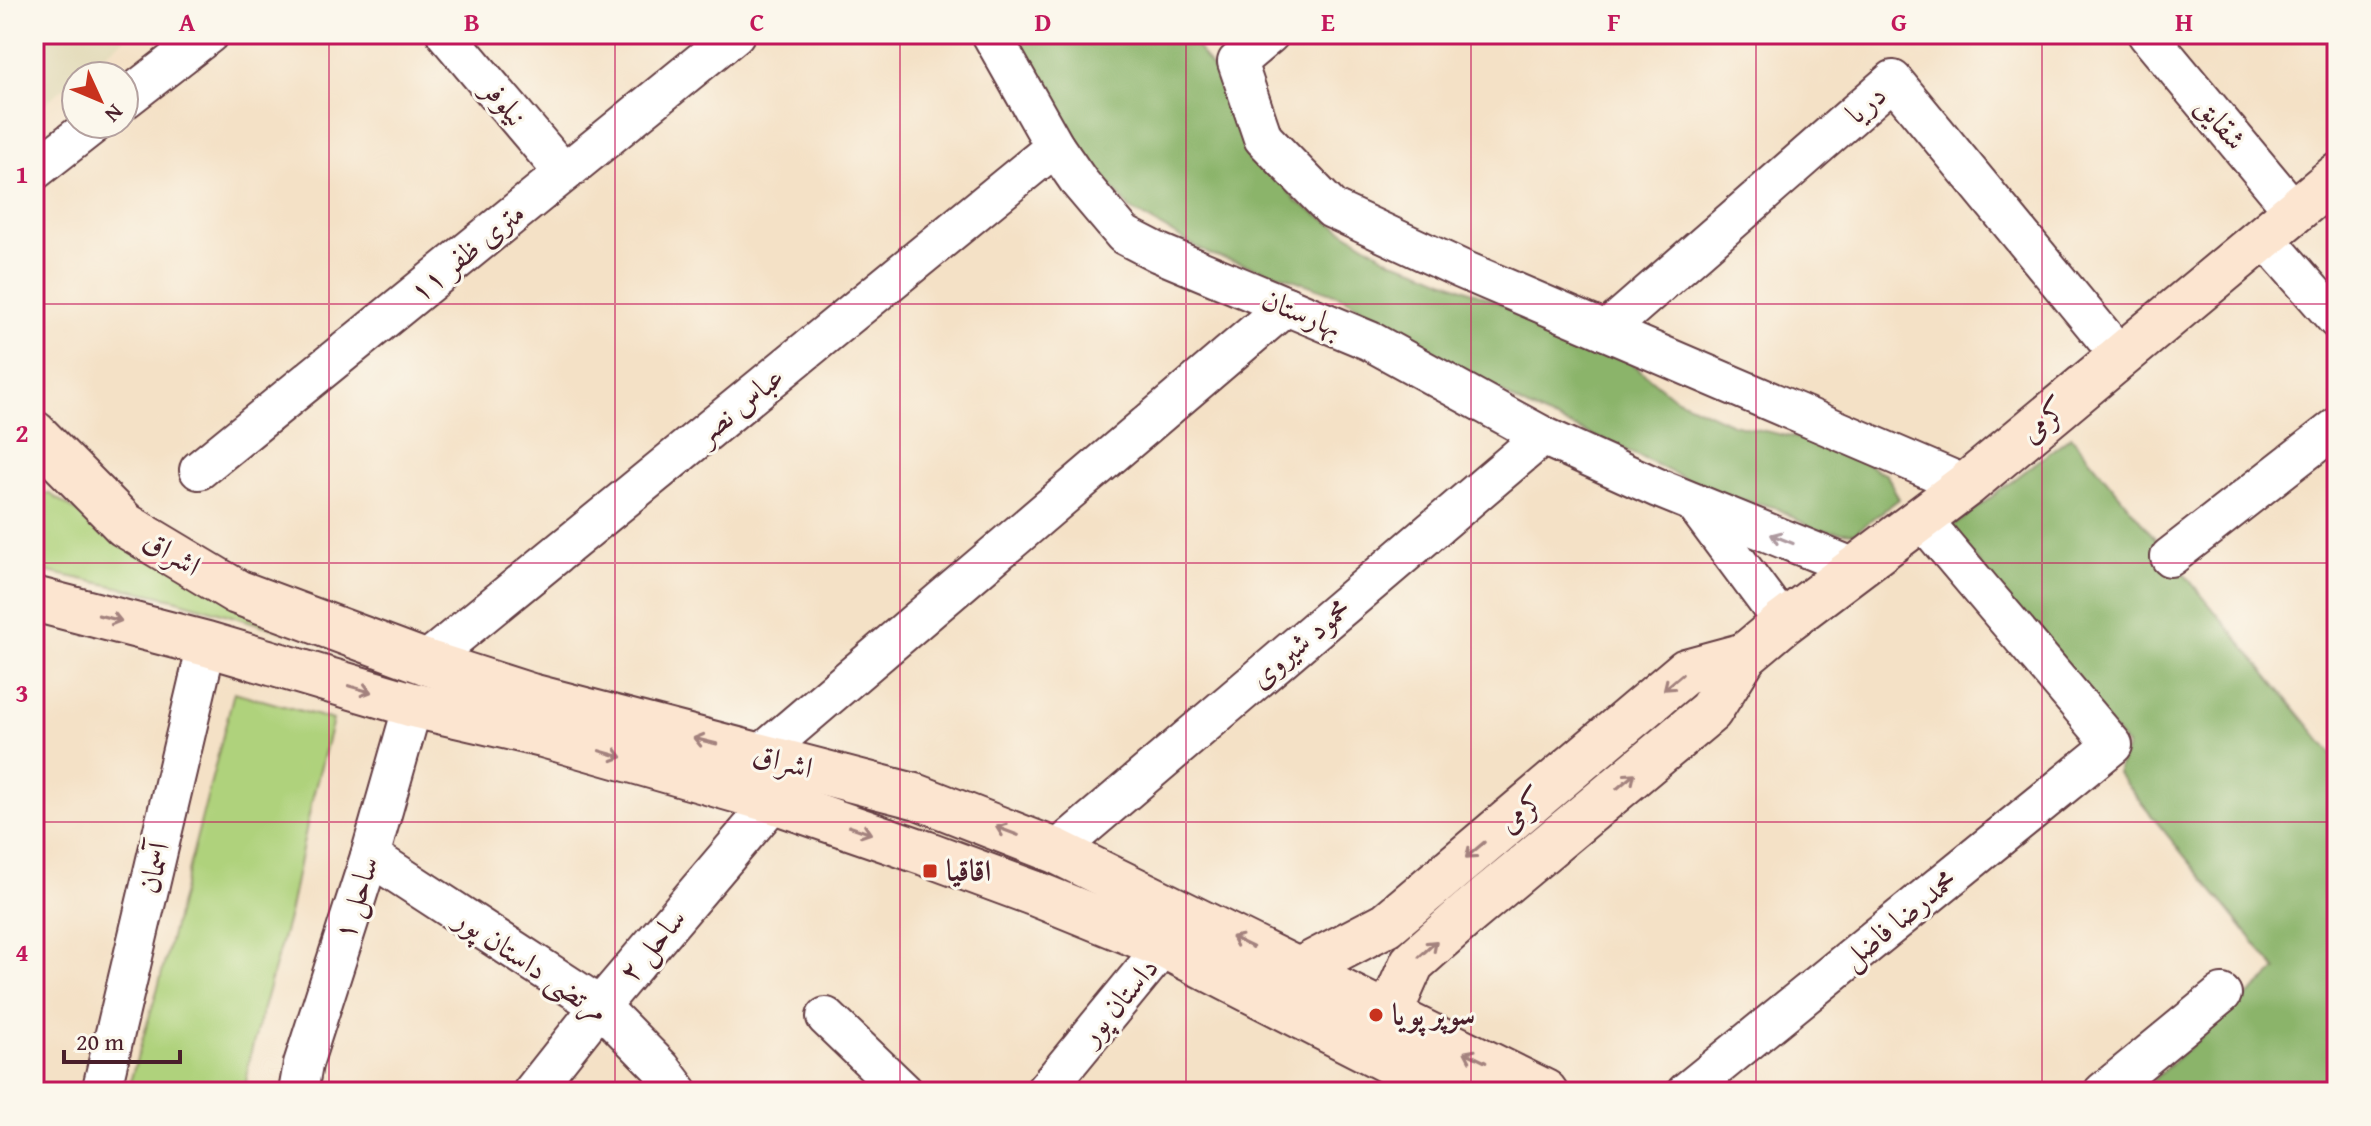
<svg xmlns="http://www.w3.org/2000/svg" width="2371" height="1126" viewBox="0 0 2371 1126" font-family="'Gentium Book Plus',Amiri,serif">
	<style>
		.built { fill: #e3dbba }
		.green { fill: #afd27b; stroke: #7c7853; stroke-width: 2 }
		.forest { fill: #8bb46b; stroke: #6a6a4b; stroke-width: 2 }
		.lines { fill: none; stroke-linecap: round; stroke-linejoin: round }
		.street-casing { stroke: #643c42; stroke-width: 42 }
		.secondary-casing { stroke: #643c42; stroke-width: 48 }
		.street { stroke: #fff; stroke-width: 38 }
		.secondary { stroke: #fce5d0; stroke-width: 44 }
		.oneway { stroke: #ae9aa0 }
		.oneway2 { stroke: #a3827e }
		.grid { fill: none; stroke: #c2185b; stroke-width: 2; stroke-opacity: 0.55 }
		.poi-dot { fill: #c8321e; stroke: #fbf7ec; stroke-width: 3 }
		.labels { text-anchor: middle; stroke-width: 6; stroke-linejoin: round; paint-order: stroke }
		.street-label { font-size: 30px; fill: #4a1f2b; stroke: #fbf7ec }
		.poi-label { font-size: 30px; font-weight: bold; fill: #4a1f2b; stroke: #fbf7ec; text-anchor: start }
		.neatline { fill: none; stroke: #c2185b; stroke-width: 3 }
		.grid-label { font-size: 26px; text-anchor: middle; font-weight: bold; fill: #c2185b }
	</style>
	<rect width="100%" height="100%" fill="#fbf7ec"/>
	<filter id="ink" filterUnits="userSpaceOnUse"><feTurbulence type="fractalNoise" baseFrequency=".0125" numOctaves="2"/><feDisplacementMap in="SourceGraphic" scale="16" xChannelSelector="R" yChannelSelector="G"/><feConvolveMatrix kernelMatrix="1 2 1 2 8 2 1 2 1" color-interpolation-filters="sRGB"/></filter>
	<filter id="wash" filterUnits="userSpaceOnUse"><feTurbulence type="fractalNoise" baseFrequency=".006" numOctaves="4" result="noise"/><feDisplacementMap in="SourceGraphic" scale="32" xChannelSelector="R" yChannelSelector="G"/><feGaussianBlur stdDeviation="1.8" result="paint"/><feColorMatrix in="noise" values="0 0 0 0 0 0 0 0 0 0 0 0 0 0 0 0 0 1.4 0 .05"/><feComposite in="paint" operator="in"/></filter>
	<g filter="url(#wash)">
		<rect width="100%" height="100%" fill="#f4e1c6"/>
		<path class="built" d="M34 34H130L34 112Z"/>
		<g class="green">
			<path d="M34 494H50L90 520 286 632 174 599 34 569Z"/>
			<path d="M234 692 333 720 312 800 289 914 249 1059 245 1092H127L159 984Z"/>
		</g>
		<g class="forest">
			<path d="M1014 34H1188L1226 88 1250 139 1296 201 1392 261 1415 268 1621 354 1673 397 1732 424 1834 446 1887 475 1899 499 1854 533 1816 530 1774 507 1717 494 1617 446 1526 407 1345 298 1284 276 1209 254 1130 209 1059 124Z"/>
			<path d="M2071 436 2337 760V1092H2151L2146 1086 2277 970 2117 773 2127 746 1951 528Z"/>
		</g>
	</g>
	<g filter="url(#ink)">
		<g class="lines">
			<defs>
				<g id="street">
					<path d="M446 34 564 173"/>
					<path d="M991 34 1055 147 1080 183 1124 235 1159 253 1370 341 1543 436 1658 488 1855 568"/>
					<path d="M1270 34 1237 62 1263 138 1332 209 1461 269 1966 485"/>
					<path d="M2147 34 2295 212"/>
					<path d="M124 100 209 34"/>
					<path d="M34 171 94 124"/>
					<path d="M2264 237 2337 320"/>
					<path d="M1606 331 1893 80 2120 356"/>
					<path d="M199 470 735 34"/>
					<path d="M1694 503 1783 623"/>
					<path d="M2170 557 2337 427"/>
					<path d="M425 662 1055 147"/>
					<path d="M760 755 1286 306"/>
					<path d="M1056 851 1543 436"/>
					<path d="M370 856 600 1006 661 1068 679 1092"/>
					<path d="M826 1017 904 1092"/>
					<path d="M101 1092 207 644"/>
					<path d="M298 1092 303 1064 370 856 413 705"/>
					<path d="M532 1092 600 1006 774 801"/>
					<path d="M1044 1092 1164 946"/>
					<path d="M1686 1092 2113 745 1921 518"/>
					<path d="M2103 1092 2222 994"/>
				</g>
				<g id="secondary">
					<path d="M34 433 125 525 237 592 425 662 531 696 918 797 1056 851 1545 1092"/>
					<path d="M34 599 207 644 413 705 543 735 774 801 925 853 1036 894 1164 946 1449 1092"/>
					<path d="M1299 970 1387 924 1686 671 1745 655"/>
					<path d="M1389 1015 1412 963 1466 915 1710 711 1745 655 1783 623 1966 485 2337 176"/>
				</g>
			</defs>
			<use href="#street" class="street-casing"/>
			<use href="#secondary" class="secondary-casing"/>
			<use href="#street" class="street"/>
			<use href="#secondary" class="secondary"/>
		</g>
		<defs><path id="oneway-shaft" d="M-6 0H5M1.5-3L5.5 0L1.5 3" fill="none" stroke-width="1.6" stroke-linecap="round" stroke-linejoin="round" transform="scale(2)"/></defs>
		<use class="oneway" href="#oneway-shaft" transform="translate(1782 539) rotate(-158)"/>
		<g class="oneway2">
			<use href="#oneway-shaft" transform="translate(110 618) rotate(14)"/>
			<use href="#oneway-shaft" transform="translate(1673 682) rotate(140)"/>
			<use href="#oneway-shaft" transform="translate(360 689) rotate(16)"/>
			<use href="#oneway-shaft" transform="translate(705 741) rotate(-166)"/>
			<use href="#oneway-shaft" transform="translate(611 754) rotate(16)"/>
			<use href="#oneway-shaft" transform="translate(1626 781) rotate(-40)"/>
			<use href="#oneway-shaft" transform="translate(860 830) rotate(19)"/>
			<use href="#oneway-shaft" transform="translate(1007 831) rotate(-159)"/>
			<use href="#oneway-shaft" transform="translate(1475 850) rotate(140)"/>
			<use href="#oneway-shaft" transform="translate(1242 942) rotate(-154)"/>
			<use href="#oneway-shaft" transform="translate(1428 949) rotate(-42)"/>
			<use href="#oneway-shaft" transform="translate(1475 1057) rotate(-154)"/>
		</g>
	</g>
	<path class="grid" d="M329 34V1092M615 34V1092M900 34V1092M1186 34V1092M1471 34V1092M1756 34V1092M2042 34V1092M34 304H2337M34 563H2337M34 822H2337"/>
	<g class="poi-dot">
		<rect x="922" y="863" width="16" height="16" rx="4"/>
		<circle cx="1376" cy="1015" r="8"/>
	</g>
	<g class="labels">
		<g class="street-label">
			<text transform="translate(505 103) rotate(50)" y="10">نیلوفر</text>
			<text transform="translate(1866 104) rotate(-41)" y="10">دریا</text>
			<text transform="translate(2221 123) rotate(50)" y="10">شقایق</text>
			<text transform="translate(467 252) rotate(-39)" y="10">۱۱ متری ظفر</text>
			<text transform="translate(1302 313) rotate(22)" y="10">بهارستان</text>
			<text transform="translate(740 405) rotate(-39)" y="10">عباس نصر</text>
			<text transform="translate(2044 420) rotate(-40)" y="10">کرمی</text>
			<text transform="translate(172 553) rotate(31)" y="10">اشراق</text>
			<text transform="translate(1300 643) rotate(-40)" y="10">محمود شیروی</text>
			<text transform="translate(783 761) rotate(15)" y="10">اشراق</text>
			<text transform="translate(1522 810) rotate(-40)" y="10">کرمی</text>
			<text transform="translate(154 868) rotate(-77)" y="10">آسمان</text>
			<text transform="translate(356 898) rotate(-72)" y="10">ساحل ۱</text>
			<text transform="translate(1899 919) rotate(-39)" y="10">محمدرضا فاضل</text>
			<text transform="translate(652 945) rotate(-50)" y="10">ساحل ۲</text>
			<text transform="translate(532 965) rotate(34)" y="10">مرتضی داستان پور</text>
			<text transform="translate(1119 1001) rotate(-50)" y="10">داستان پور</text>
		</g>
		<g class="poi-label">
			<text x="946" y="881">اقاقیا</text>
			<text x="1392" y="1025">سوپر پویا</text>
		</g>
	</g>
	<rect width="2371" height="1126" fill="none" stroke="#fbf7ec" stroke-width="88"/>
	<g transform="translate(100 100) rotate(134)"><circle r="38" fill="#fbf7ec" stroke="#b4a19f" stroke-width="2"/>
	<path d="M0-6L14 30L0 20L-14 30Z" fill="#c8321e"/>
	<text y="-12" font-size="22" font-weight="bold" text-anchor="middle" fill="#4a1f2b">N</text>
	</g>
	<path d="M64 1050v12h116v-12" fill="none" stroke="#4a1f2b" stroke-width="4"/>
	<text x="76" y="1050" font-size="24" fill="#4a1f2b" stroke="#fbf7ec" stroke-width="6" paint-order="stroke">20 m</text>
	<rect x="44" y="44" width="2283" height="1038" class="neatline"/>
	<g class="grid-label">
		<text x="187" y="31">A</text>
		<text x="472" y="31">B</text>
		<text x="757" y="31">C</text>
		<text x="1043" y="31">D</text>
		<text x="1328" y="31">E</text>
		<text x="1614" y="31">F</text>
		<text x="1899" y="31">G</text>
		<text x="2184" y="31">H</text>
		<text x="22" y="183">1</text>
		<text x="22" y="442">2</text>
		<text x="22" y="702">3</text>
		<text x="22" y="961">4</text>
	</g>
</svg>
